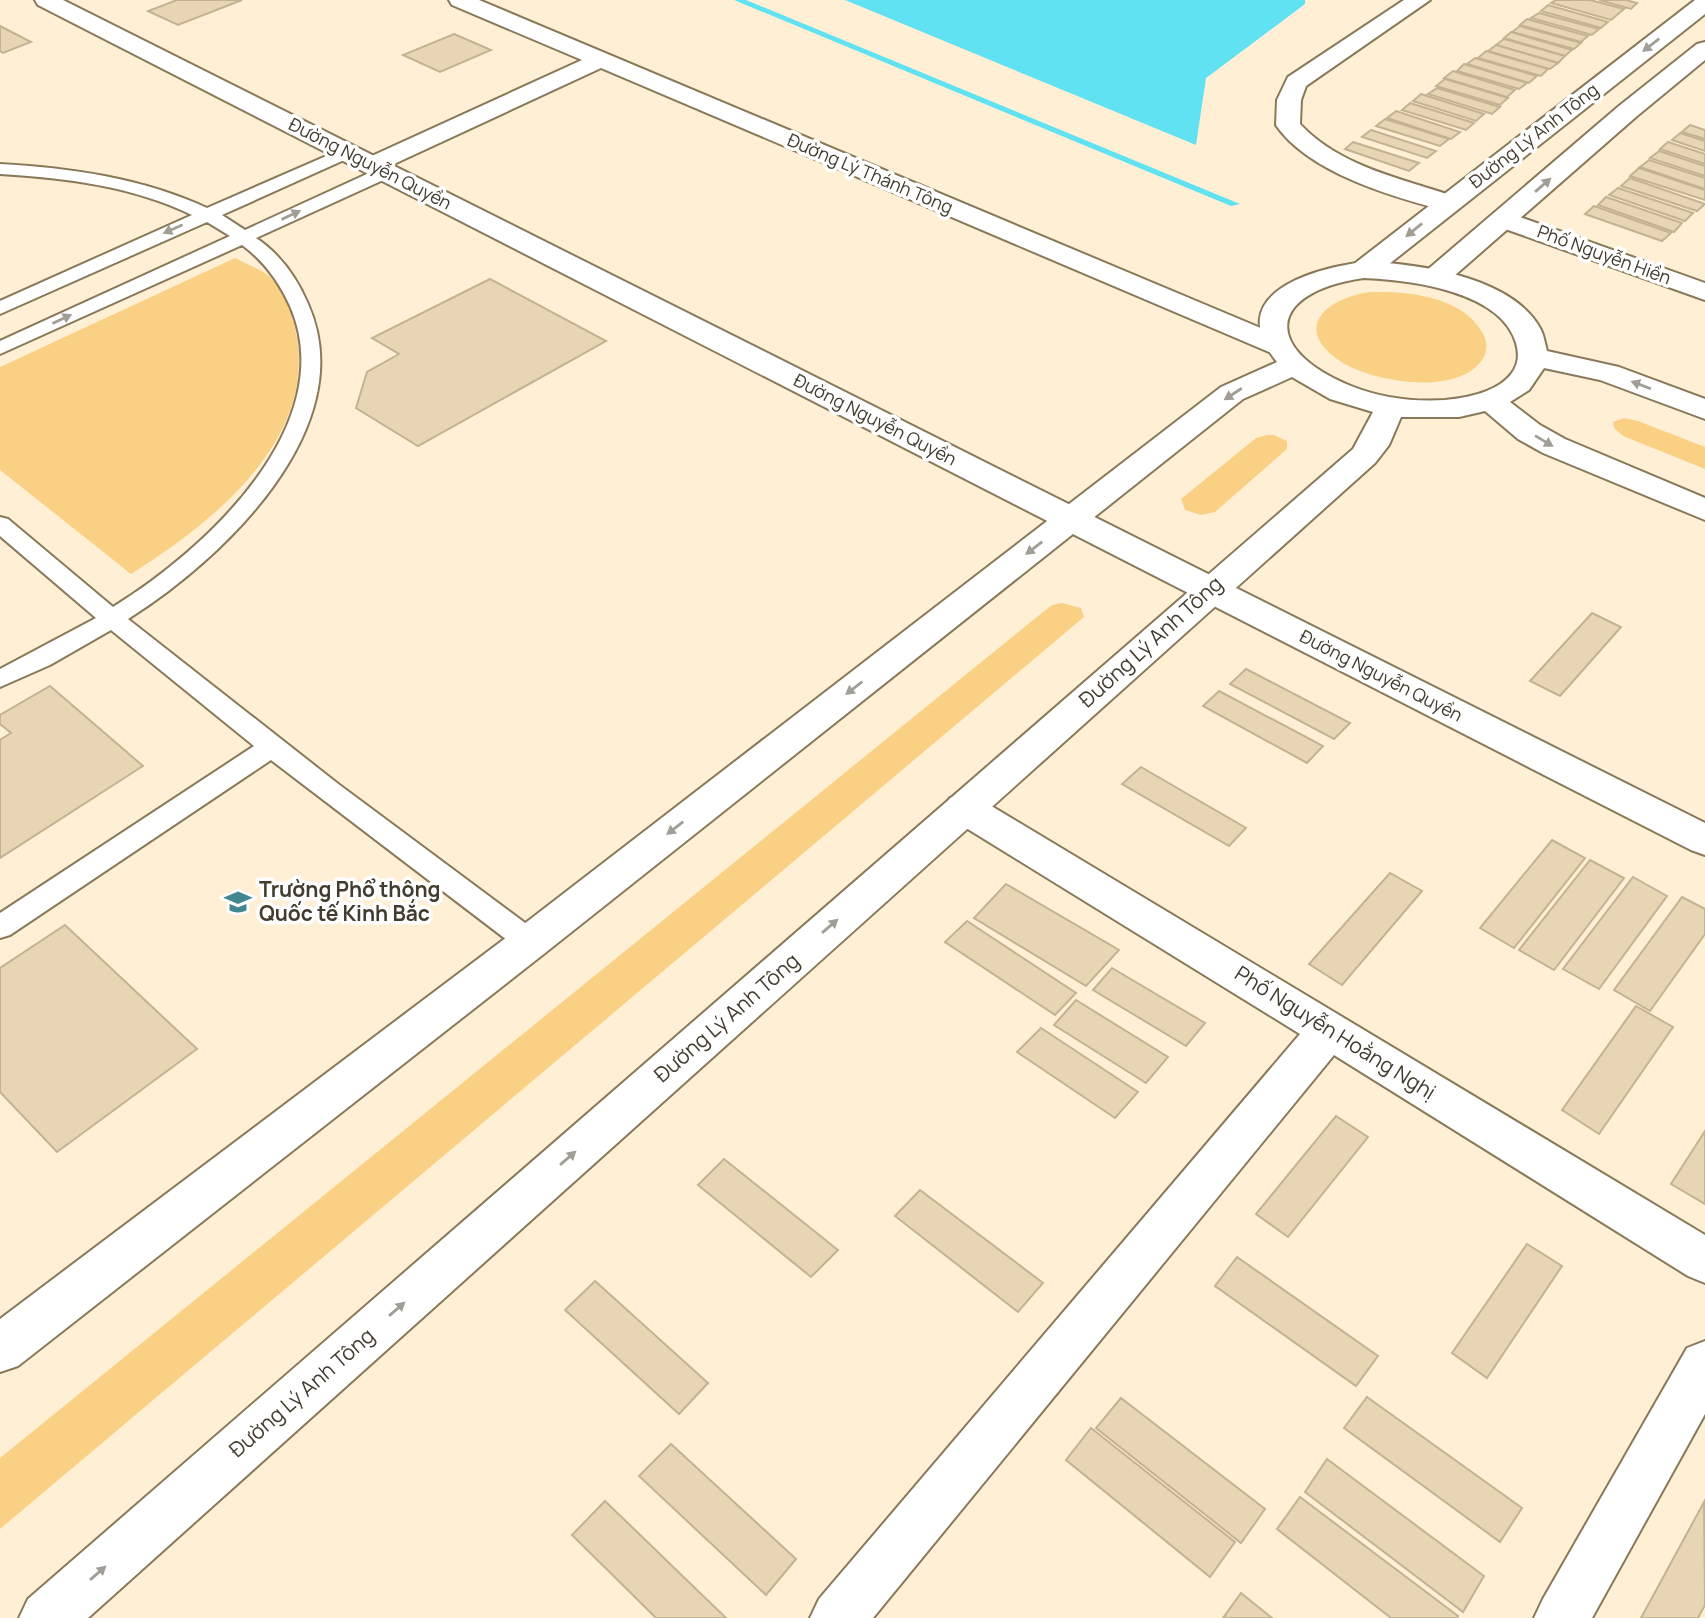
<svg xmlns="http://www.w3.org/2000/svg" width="1705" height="1618" viewBox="0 0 1705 1618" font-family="Manrope,sans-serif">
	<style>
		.green { fill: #fad184 }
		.water { fill: #60e2f2 }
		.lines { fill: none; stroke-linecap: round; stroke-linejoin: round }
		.stream { fill: #60e2f2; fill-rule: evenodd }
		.building { fill: #e8d5b4; stroke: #c4b291; stroke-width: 2 }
		.service-casing { stroke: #89795a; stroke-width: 4 }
		.minor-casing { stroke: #89795a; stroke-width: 4 }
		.tertiary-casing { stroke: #89795a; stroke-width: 4 }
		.secondary-casing { stroke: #89795a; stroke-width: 4 }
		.service { fill: #fff; fill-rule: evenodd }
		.minor { fill: #fff; fill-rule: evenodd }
		.tertiary { fill: #fff; fill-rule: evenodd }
		.secondary { fill: #fff; fill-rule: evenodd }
		.oneway { fill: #a19e96 }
		.labels { text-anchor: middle; stroke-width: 7; stroke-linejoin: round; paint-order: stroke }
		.far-street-label { font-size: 18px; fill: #433c2e; stroke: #fff }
		.street-label { font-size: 21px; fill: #433c2e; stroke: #fff }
		.poi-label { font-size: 21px; font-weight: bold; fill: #433c2e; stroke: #fff; text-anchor: start }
	</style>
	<rect width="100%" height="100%" fill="#fff0d5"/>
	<g class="green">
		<path d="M235 258C246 264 264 270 272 279 286 293 294 318 297 338 314 444 210 524 131 574L0 470V367Z"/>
		<path d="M1371 292C1407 291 1462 296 1482 332 1487 340 1488 349 1484 357 1461 398 1371 382 1340 361 1290 327 1329 297 1371 292Z"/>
		<path d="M1624 418 1638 421 1705 447V469L1623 436 1614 428 1613 422Z"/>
		<path d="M1267 435H1274L1287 441V449L1215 512 1201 515 1185 510 1181 499 1256 438Z"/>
		<path d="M1062 603 1081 608 1084 617 0 1529V1458L1043 612 1052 605Z"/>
	</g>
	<path class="water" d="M845 0H1305V4L1206 78 1196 145Z"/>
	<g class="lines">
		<path class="stream" d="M734 0H746L1240 204 1231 206Z"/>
	</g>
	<g class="building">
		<path d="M177 0H242L178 25 148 11Z"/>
		<path d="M1556 0H1590L1624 9 1611 20 1551 3Z"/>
		<path d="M1599 0H1626L1637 3 1631 9Z"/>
		<path d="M1548 5 1608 22 1601 28 1541 11Z"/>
		<path d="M1539 13 1599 29 1592 35 1531 18Z"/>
		<path d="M1527 19 1588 36 1581 42 1520 25Z"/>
		<path d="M0 26 31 42 3 53 0 51Z"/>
		<path d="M1520 26 1581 43 1574 49 1512 32Z"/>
		<path d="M1511 32 1572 50 1565 56 1504 38Z"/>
		<path d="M454 34 491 50 440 72 403 55Z"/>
		<path d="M1504 39 1565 56 1558 63 1496 45Z"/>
		<path d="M1496 45 1558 63 1550 69 1488 51Z"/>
		<path d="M1486 51 1548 69 1541 76 1478 58Z"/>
		<path d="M1475 58 1537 76 1529 83 1467 64Z"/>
		<path d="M1464 64 1527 83 1519 89 1457 71Z"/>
		<path d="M1453 71 1515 90 1507 97 1444 78Z"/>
		<path d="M1445 79 1508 98 1500 105 1436 86Z"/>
		<path d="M1437 88 1500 107 1492 114 1428 94Z"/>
		<path d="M1421 94 1484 114 1476 121 1413 101Z"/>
		<path d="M1410 103 1474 123 1466 130 1402 110Z"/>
		<path d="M1396 111 1460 132 1451 139 1387 118Z"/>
		<path d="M1385 119 1449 139 1440 146 1376 126Z"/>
		<path d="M1690 125 1705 130V139L1682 132Z"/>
		<path d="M1371 130 1436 151 1427 158 1362 137Z"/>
		<path d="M1680 133 1705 141V151L1672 140Z"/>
		<path d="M1353 142 1419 163 1409 171 1345 149Z"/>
		<path d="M1668 142 1705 154V164L1660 149Z"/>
		<path d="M1659 151 1705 166V176L1650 158Z"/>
		<path d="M1649 160 1705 178V189L1640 167Z"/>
		<path d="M1639 168 1705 190V200L1630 176Z"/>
		<path d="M1630 178 1705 204 1697 211 1621 186Z"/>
		<path d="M1618 188 1693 213 1685 221 1609 195Z"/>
		<path d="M1606 197 1682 223 1674 232 1598 205Z"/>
		<path d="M1594 206 1671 233 1662 241 1585 214Z"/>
		<path d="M490 279 606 341 418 446 356 408 367 372 399 354 372 338Z"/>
		<path d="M1592 613 1621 627 1560 696 1530 681Z"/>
		<path d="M1246 669 1350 723 1334 739 1230 684Z"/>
		<path d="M50 686 143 766 0 858V740L11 733 0 724V715Z"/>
		<path d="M1219 691 1323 746 1307 763 1203 706Z"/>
		<path d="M1141 767 1246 828 1229 846 1122 784Z"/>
		<path d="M1552 840 1585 858 1514 948 1480 928Z"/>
		<path d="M1590 860 1624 878 1554 970 1519 950Z"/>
		<path d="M1390 873 1422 891 1342 985 1309 964Z"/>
		<path d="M1633 877 1667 896 1599 989 1563 969Z"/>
		<path d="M1006 884 1119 950 1086 986 974 918Z"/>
		<path d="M1682 897 1705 909V934L1650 1011 1614 990Z"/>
		<path d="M967 921 1076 993 1055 1015 945 942Z"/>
		<path d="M65 925 197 1049 57 1152 0 1092V968Z"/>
		<path d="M1112 968 1205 1023 1186 1046 1093 990Z"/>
		<path d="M1076 1000 1168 1057 1146 1083 1054 1025Z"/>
		<path d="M1636 1006 1673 1027 1599 1134 1562 1110Z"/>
		<path d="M1041 1028 1138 1092 1115 1118 1017 1052Z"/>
		<path d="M1336 1116 1368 1137 1288 1237 1256 1214Z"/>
		<path d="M1705 1131V1204L1671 1184Z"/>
		<path d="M724 1159 838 1250 811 1277 698 1185Z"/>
		<path d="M920 1190 1043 1283 1018 1312 895 1216Z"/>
		<path d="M1527 1244 1562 1266 1487 1378 1452 1353Z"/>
		<path d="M1237 1257 1378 1356 1356 1386 1215 1286Z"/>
		<path d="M595 1281 708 1383 679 1414 565 1310Z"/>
		<path d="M1367 1397 1522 1508 1500 1542 1344 1428Z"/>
		<path d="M1121 1398 1265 1509 1241 1543 1096 1428Z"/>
		<path d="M1091 1428 1235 1542 1210 1577 1066 1460Z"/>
		<path d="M671 1444 796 1559 766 1595 639 1476Z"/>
		<path d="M1327 1459 1484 1576 1463 1612 1305 1492Z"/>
		<path d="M1300 1497 1458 1616 1457 1618H1391L1277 1529Z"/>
		<path d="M605 1501 726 1618H656L572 1535Z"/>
		<path d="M1704 1502 1705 1605 1698 1618H1641Z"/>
		<path d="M1241 1593 1272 1618H1223Z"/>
	</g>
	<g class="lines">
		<defs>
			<path id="service" d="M347 147 356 152 353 156 222 215 245 230 380 168H392L395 172 392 176 256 238C280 254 297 278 308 304 363 427 222 560 128 619L337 783 540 934 544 942 540 950 530 953 520 950 271 760 10 935 0 938V913L254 746 111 630 50 665 0 687V669L96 618 0 536V517L8 519 113 607C204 551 342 425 290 306 279 282 264 261 242 245L0 354V341L230 236 207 222 0 314V301L192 215C132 186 66 178 0 174V164C71 168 142 178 207 208Z"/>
			<g id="minor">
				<path d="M449 0H479L1289 340 1293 346 1289 352 1279 355 1269 352 601 68 381 170 372 173 363 170 359 165 363 160 582 60 452 5Z"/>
				<path d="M1404 0H1430L1306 86 1301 100 1300 124C1340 167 1403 179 1456 197L1460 203 1456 209 1447 211C1393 197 1309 173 1276 125L1277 100 1288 77Z"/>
				<path d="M1503 211 1705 283V300L1494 225 1490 219 1494 213Z"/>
				<path d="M964 794 978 798 1705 1235V1283L1688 1276 1334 1055 873 1618H810L819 1599 1300 1034 950 818 945 808 950 798Z"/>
				<path d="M1705 1341V1414L1592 1618H1534L1543 1599 1687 1348Z"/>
			</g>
			<g id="tertiary">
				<path d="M35 0H63L1705 823V855L1691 850 38 5Z"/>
				<path d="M1695 0H1705V14L1374 276 1364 278 1354 276 1350 270 1354 264Z"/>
				<path d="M1705 42V60L1637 116 1446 283 1436 285 1426 283 1422 277 1426 271 1619 106 1697 44Z"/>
			</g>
			<path id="secondary" d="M1364 262C1417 263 1514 277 1541 330 1544 336 1545 344 1547 351L1619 367 1705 399V419L1600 380 1544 368 1529 390 1510 402 1540 425 1565 439 1705 498V520L1543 453 1518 439 1485 411 1459 417H1401L1389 445 1375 463 88 1618H19L28 1599 1353 449 1373 412 1330 399 1292 377 1243 399 545 953 18 1366 0 1372V1319L515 931 1221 387 1277 362C1222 294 1311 269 1364 262ZM1364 278C1410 280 1501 291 1516 343 1519 354 1519 363 1512 373 1498 392 1467 398 1445 400 1413 402 1381 398 1351 386 1262 350 1266 292 1364 278Z"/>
		</defs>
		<use href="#service" class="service-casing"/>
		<use href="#minor" class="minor-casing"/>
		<use href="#tertiary" class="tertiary-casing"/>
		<use href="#secondary" class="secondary-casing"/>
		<use href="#service" class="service"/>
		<use href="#minor" class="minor"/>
		<use href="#tertiary" class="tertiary"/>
		<use href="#secondary" class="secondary"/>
	</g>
	<defs><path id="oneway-solid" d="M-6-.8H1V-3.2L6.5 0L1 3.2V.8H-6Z" transform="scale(1.75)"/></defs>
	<g class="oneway">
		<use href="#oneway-solid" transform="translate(1651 45) rotate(142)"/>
		<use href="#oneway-solid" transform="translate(1543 185) rotate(-41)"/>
		<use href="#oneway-solid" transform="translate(291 215) rotate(-25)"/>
		<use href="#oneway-solid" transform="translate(173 229) rotate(156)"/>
		<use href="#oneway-solid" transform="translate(1414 230) rotate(141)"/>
		<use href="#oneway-solid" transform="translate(62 319) rotate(-25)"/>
		<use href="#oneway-solid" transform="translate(1641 385) rotate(-159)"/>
		<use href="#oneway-solid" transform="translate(1233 394) rotate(147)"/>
		<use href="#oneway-solid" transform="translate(1544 441) rotate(31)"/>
		<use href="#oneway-solid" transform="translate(1034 548) rotate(142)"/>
		<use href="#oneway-solid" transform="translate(854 688) rotate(142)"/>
		<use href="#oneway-solid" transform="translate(675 828) rotate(142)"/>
		<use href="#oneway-solid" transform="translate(830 926) rotate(-41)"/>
		<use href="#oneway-solid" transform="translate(568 1158) rotate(-41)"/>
		<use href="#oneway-solid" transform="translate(397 1309) rotate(-41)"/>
		<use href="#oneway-solid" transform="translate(98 1573) rotate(-41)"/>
	</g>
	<defs>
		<symbol id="school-bare" viewBox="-9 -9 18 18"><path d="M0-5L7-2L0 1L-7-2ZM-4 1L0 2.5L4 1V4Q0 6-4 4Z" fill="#408790" stroke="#fff" stroke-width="2.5" paint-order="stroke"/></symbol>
	</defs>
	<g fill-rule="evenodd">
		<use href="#school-bare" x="219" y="883" width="38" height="38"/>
	</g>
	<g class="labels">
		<g class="far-street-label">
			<text transform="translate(1534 136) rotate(-38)" y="6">Đường Lý Anh Tông</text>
			<text transform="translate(370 164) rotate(27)" y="6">Đường Nguyễn Quyền</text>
			<text transform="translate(870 174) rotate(23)" y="6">Đường Lý Thánh Tông</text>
			<text transform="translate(1604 255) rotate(20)" y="6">Phố Nguyễn Hiền</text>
			<text transform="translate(875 420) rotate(27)" y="6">Đường Nguyễn Quyền</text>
			<text transform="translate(1381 676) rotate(27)" y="6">Đường Nguyễn Quyền</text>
		</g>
		<g class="street-label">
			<text transform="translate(1151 642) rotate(-42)" y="7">Đường Lý Anh Tông</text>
			<text transform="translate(727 1018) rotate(-41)" y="7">Đường Lý Anh Tông</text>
			<text transform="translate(1335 1033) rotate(32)" y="7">Phố Nguyễn Hoằng Nghị</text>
			<text transform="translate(302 1393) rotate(-41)" y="7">Đường Lý Anh Tông</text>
		</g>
		<g class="poi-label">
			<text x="259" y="897">Trường Phổ thông<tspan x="259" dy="24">Quốc tế Kinh Bắc</tspan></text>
		</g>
	</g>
</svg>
